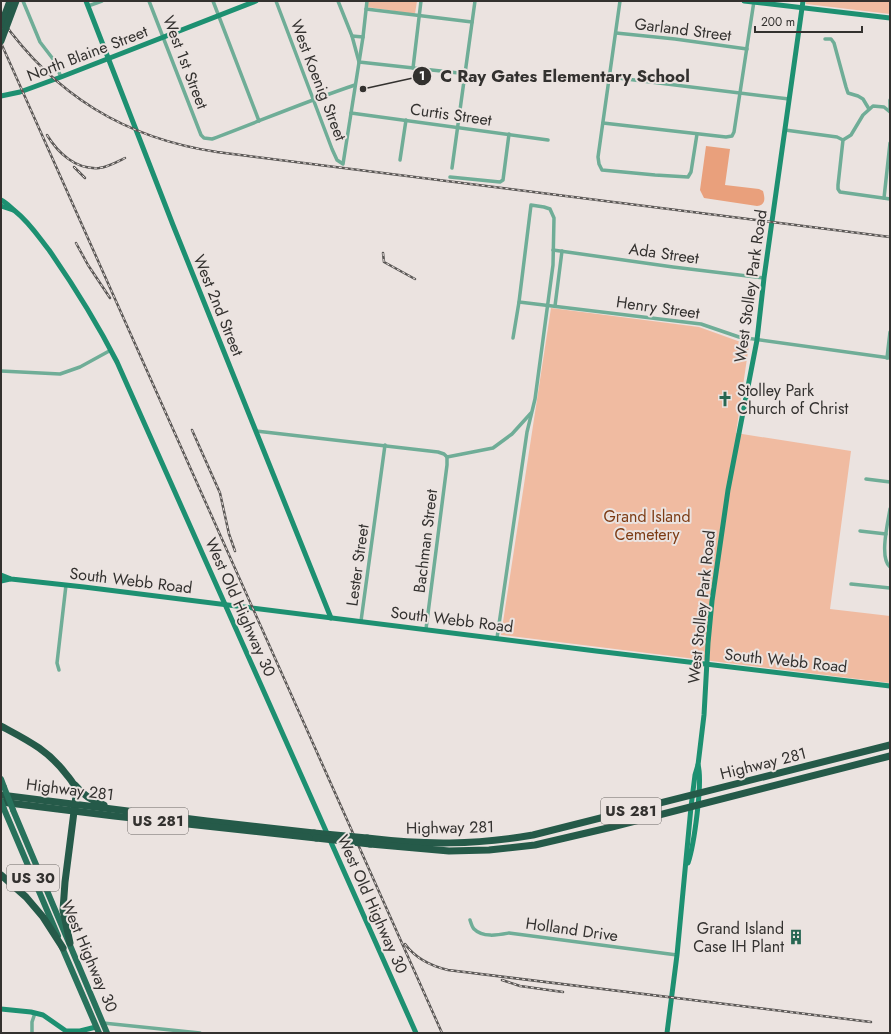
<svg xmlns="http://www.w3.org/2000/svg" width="891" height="1034" viewBox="0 0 891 1034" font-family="Jost,sans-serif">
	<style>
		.green { fill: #f0bba1 }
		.water { fill: #e9a07c }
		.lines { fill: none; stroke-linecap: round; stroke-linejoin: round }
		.street { stroke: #6fad97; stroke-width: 3.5 }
		.secondary { stroke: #1d9071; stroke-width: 5 }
		.primary { stroke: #28725c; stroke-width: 6 }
		.highway { stroke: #255a49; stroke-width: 7 }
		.rail-casing { stroke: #5a5755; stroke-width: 2.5 }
		.rail { stroke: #ebe3e0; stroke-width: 1; stroke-dasharray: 3; stroke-linecap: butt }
		.primary-bridge { stroke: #28725c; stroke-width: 6 }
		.highway-bridge { stroke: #255a49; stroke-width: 7 }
		.labels { text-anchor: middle; stroke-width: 4; stroke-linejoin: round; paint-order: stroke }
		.shield { fill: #ebe3e0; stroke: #6a6664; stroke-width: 1 }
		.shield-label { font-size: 15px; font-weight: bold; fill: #33312f }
		.street-label { font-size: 16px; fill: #33312f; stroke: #ebe3e0 }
		.poi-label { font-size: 16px; fill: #33312f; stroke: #ebe3e0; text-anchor: start }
		.park-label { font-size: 16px; fill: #7d3c15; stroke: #ebe3e0 }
		.leader { fill: none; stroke: #33312f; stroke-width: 1.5 }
		.callout-dot { fill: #33312f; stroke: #ebe3e0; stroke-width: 1.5 }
		.mark-label { font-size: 12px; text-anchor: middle; font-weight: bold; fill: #fff }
		.callout-label { font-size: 17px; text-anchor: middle; font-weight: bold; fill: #33312f; stroke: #ebe3e0; stroke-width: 4; stroke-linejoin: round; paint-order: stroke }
	</style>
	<rect width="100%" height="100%" fill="#ebe3e0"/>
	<g class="green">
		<path d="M368 1H417L415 14 367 7Z"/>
		<path d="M806 1H890V14L806 4Z"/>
		<path d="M551 308 699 327 749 345 736 433 851 451 830 609 890 616V683L501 635Z"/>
	</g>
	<path class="water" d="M706 146 730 149 725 185 759 189 763 191C765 198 766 205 757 206L704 198 700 190Z"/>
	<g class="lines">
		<g class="street">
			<path d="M23 1 40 42 53 59 61 77"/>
			<path d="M149 1 201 135 204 138 212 139C260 121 307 101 355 85"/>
			<path d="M213 1 259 121"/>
			<path d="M276 1 332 149 337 160 343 164 363 37 367 1"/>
			<path d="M338 1 352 36 359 62 459 73 465 72"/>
			<path d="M620 1 598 157 599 164 602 170 655 175 688 177 691 172 697 134"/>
			<path d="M88 6 102 1"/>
			<path d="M366 9 472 22"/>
			<path d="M616 33 675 39 747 49"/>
			<path d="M352 36 363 37"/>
			<path d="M825 39H831L834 43 846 87 848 93 858 96 863 99 869 109"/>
			<path d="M413 68 421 1"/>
			<path d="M610 77 789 99"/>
			<path d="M890 111V100"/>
			<path d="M890 112 884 107 873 106 863 115 851 135 843 140 838 185V189L840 192 890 199"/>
			<path d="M351 113 548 140"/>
			<path d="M603 123 726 137 732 136 734 132 754 1"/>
			<path d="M785 130 837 137 843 140"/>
			<path d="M400 160 406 120"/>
			<path d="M452 168 475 1"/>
			<path d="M450 177 500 182 503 180 509 134"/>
			<path d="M884 198 890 143"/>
			<path d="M553 250 673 267 764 278"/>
			<path d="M519 302 701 324 739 337 890 358"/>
			<path d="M555 306 562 251"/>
			<path d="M887 358 890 332"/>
			<path d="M1 371 60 374 80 367 111 350"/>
			<path d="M256 431 438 452 444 454 447 457 493 448 512 434 531 413"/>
			<path d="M866 479 890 482"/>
			<path d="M890 509C888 522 879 558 890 567"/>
			<path d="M860 531 886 534"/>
			<path d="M851 584 890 588"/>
			<path d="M361 621 385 445"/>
			<path d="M426 629 447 465V457"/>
			<path d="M497 638 527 432 535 399 553 265 554 218 550 209 544 207 531 205 519 302 513 338"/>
			<path d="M59 670 57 663 66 585"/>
			<path d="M470 920C471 923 472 927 474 929 483 938 498 935 509 933L677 955"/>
			<path d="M103 1023 200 1033"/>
			<path d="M32 1033V1022L35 1013"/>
		</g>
		<g class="secondary">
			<path d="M86 1 173 225 331 618"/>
			<path d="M744 1 890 18"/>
			<path d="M1 96 20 92 61 77 256 1"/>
			<path d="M1 200C7 203 10 207 15 211 29 222 38 236 49 250 74 286 97 323 117 362L416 1033"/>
			<path d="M1 206 13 210"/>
			<path d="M1 575 11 579 84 587 596 651 890 686"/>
			<path d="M1 581 10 579"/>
			<path d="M688 863C694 845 703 782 698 765"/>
			<path d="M1 1009 31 1012 43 1015 66 1031H80L96 1027"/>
			<path d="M667 1033 677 955 691 807 695 775 698 765 704 715 708 643 712 601 728 490 757 340 764 278 803 1"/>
		</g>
		<g class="primary">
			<path d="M1 779 4 787"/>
			<path d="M4 809 58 936"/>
			<path d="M13 810 107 1033"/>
			<path d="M61 945 99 1033"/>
		</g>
		<g class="highway">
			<path d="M1 726C27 740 48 750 66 774 72 781 76 786 76 796L65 882 63 910 70 943"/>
			<path d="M75 785C83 795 92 801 104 805"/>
			<path d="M1 795 207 821 314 833"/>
			<path d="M1 802 114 816 316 838"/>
			<path d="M367 838C426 845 474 845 533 835L890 745"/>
			<path d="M370 844 449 851 489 850 535 845 612 827 890 756"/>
			<path d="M1 875 26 897 43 917 63 948"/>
		</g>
		<defs>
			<g id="rail">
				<path d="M1 19C55 95 124 138 217 152L890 237"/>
				<path d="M1 43 442 1033"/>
				<path d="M47 135C58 153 76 170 99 168 108 167 117 162 125 158"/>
				<path d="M74 167 85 178"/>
				<path d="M76 243 88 265 110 298"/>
				<path d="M383 253 384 262 415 279"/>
				<path d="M192 430 220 493 229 534 235 551"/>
				<path d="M405 944C416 959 431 966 448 970L871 1022"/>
				<path d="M502 980 520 986 563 992"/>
			</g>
		</defs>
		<use href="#rail" class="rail-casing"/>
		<use href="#rail" class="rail"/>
		<g class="primary-bridge">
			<path d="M4 787 13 810"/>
			<path d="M1 801 4 809"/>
		</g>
		<g class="highway-bridge">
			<path d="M1 25 10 1"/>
			<path d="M1 41 16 1"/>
			<path d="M314 833 367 838"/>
			<path d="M316 838 370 844"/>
		</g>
	</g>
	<defs>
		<symbol id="church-bare" viewBox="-9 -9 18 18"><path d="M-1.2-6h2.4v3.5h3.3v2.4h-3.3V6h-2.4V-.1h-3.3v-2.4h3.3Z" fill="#276652" stroke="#ebe3e0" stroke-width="2.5" paint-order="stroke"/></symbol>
		<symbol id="building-bare" viewBox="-9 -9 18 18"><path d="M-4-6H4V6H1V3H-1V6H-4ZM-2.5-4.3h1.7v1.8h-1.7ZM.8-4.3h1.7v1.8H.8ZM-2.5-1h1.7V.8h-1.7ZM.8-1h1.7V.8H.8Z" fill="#276652" stroke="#ebe3e0" stroke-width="2.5" paint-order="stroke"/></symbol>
	</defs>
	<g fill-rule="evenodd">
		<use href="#church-bare" x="714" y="388" width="22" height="22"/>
		<use href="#building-bare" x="785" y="926" width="22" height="22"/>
	</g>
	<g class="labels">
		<g class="shield">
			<rect x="601" y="798" width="60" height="26" rx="3"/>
			<rect x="128" y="808" width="60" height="26" rx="3"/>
			<rect x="7" y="865" width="52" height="26" rx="3"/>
		</g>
		<g class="shield-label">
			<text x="631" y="816">US 281</text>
			<text x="158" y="826">US 281</text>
			<text x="33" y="883">US 30</text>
		</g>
		<g class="street-label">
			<text transform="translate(683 29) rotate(7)" y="6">Garland Street</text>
			<text transform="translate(87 53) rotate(-21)" y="6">North Blaine Street</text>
			<text transform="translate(186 62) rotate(69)" y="6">West 1st Street</text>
			<text transform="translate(319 80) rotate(69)" y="6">West Koenig Street</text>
			<text transform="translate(451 114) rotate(8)" y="6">Curtis Street</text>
			<text transform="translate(664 253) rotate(8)" y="6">Ada Street</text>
			<text transform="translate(750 286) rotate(-82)" y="6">West Stolley Park Road</text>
			<text transform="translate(219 305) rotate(68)" y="6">West 2nd Street</text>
			<text transform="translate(658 307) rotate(8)" y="6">Henry Street</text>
			<text transform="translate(425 541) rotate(-83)" y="6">Bachman Street</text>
			<text transform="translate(357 565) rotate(-82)" y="6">Lester Street</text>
			<text transform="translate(131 580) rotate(7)" y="6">South Webb Road</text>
			<text transform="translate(241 607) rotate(66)" y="6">West Old Highway 30</text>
			<text transform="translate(701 607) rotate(-84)" y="6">West Stolley Park Road</text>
			<text transform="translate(452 619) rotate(7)" y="6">South Webb Road</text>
			<text transform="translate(786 660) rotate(6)" y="6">South Webb Road</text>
			<text transform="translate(763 763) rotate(-14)" y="6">Highway 281</text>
			<text transform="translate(70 789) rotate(7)" y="6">Highway 281</text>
			<text transform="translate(450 827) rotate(-1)" y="6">Highway 281</text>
			<text transform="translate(373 904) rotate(66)" y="6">West Old Highway 30</text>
			<text transform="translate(572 929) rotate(8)" y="6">Holland Drive</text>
			<text transform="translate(90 956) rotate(67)" y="6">West Highway 30</text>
		</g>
		<g class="poi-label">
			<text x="737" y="396">Stolley Park<tspan x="737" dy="18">Church of Christ</tspan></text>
			<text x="784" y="934" text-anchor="end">Grand Island<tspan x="784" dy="18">Case IH Plant</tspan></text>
		</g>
		<g class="park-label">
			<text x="647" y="522">Grand Island<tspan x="647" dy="18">Cemetery</tspan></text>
		</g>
	</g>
	<path class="leader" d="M363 89L422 76"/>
	<g class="callout-dot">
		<circle cx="363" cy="89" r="4"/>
		<circle cx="422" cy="76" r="10"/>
	</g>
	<g class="mark-label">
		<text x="422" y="80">1</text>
	</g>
	<g class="callout-label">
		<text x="565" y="82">C Ray Gates Elementary School</text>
	</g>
	<rect width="891" height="1034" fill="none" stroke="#33312f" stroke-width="4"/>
	<path d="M755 26v6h107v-6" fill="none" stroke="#33312f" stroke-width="2"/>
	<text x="761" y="26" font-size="12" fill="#33312f" stroke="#ebe3e0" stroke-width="3" paint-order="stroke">200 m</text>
</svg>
